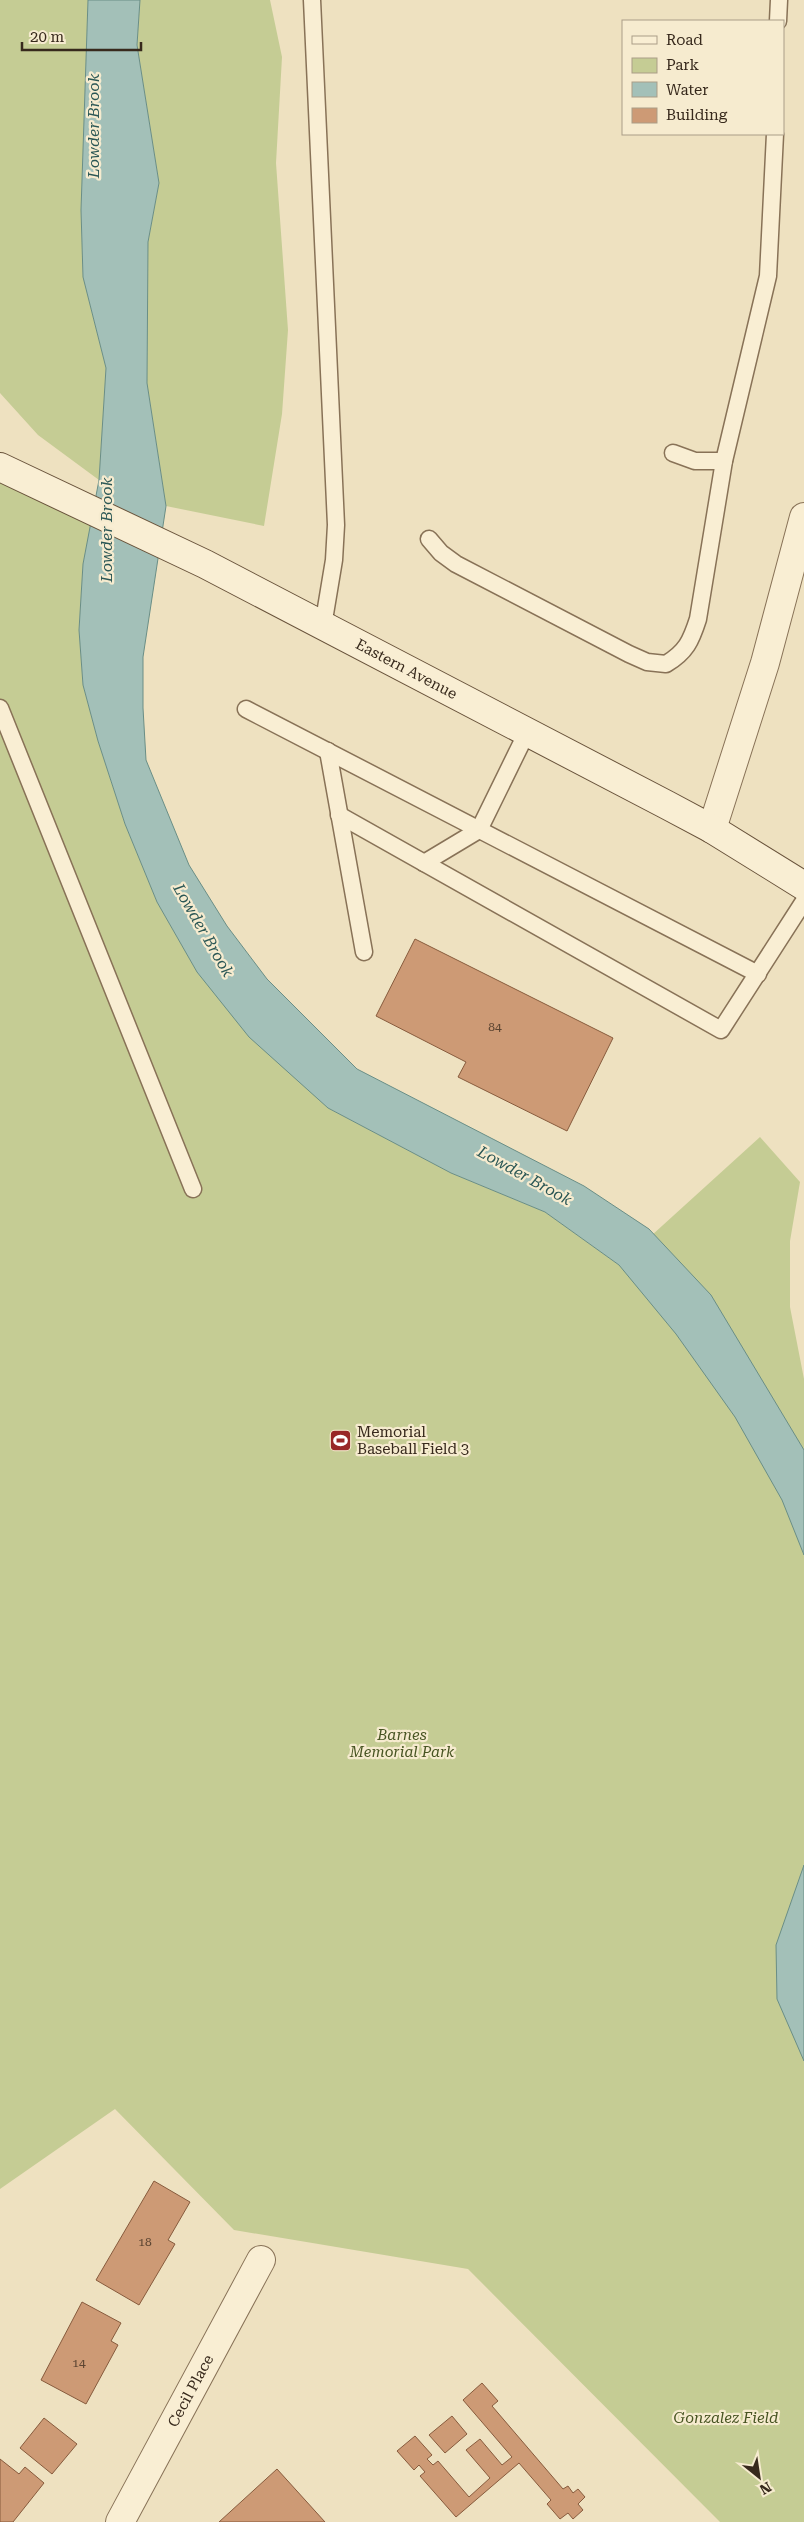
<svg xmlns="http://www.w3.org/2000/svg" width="804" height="2522" viewBox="0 0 804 2522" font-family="'Roboto Serif',serif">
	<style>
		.green { fill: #c5cc94 }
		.water { fill: #a3c0b8; stroke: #6a8e86 }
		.building { fill: #cd9a75; stroke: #875b3d }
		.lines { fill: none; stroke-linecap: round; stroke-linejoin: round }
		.service-casing { stroke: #887257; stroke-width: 19 }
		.minor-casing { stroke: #887257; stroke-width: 30 }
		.secondary-casing { stroke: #69533b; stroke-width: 30 }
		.service { stroke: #f9eed3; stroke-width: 16 }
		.minor { stroke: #f9eed3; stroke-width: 28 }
		.secondary { stroke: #f9eed3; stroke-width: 28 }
		.labels { text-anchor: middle; stroke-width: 4.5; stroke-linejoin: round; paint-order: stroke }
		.number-label { font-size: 12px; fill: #5c4532 }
		.street-label { font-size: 15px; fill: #37291c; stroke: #f6ebcf }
		.poi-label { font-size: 15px; fill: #37291c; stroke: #f6ebcf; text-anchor: start }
		.park-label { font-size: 15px; font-style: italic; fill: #475422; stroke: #f6ebcf }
		.water-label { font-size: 16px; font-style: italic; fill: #2b5755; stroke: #f6ebcf }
	</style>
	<rect width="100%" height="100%" fill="#eee1c0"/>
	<g class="green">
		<path d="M0 0H88L81 210 83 277 106 368 99 480 38 435 0 393Z"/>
		<path d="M140 0H270L282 57 276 163 288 330 282 414 264 526 166 506 147 383 148 242 159 183 137 45Z"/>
		<path d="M0 467 94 510 83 564 79 630 83 685 98 741 125 824 157 902 197 972 328 1108 451 1173 545 1212 619 1265 760 1137 800 1182 790 1241V1307L804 1379V2522H720L468 2269 234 2230 115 2109 0 2189Z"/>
	</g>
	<g class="water">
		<path d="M88 0H140L137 45 159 183 148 242 147 383 166 506 143 657V708L146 760 189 865 227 926 267 979 357 1069 584 1186 649 1229 711 1295 804 1450V1555L782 1500 735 1417 676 1334 619 1265 545 1212 451 1173 328 1108 249 1037 197 972 157 902 125 824 98 741 83 685 79 630 83 564 99 480 106 368 83 277 81 210Z"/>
		<path d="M804 1865V2061L777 1999 776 1945Z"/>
	</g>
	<g class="building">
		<path d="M415 939 613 1038 567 1131 458 1077 466 1062 376 1016Z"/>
		<path d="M154 2181 190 2202 168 2240 175 2244 139 2305 96 2280Z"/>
		<path d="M82 2302 121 2323 111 2341 118 2345 86 2404 41 2380Z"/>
		<path d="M482 2383 498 2401 492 2406 563 2489 568 2486 573 2493 578 2489 585 2497 578 2504 583 2510 573 2519 568 2513 560 2519 547 2504 551 2500 519 2463 456 2517 420 2476 425 2472 419 2465 414 2470 397 2451 415 2436 432 2455 427 2459 433 2465 438 2461 469 2497 490 2478 466 2450 480 2439 502 2465 512 2457 463 2400Z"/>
		<path d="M452 2416 467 2434 445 2453 429 2435Z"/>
		<path d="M44 2418 77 2444 52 2474 20 2448Z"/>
		<path d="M0 2459 19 2474 25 2467 44 2483 13 2522H0Z"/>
		<path d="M277 2469 325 2522H219Z"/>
	</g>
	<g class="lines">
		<defs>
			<g id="service">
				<path d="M312 0 336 525 334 560 323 626"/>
				<path d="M778 21 779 0"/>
				<path d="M673 453 695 461H724"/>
				<path d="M429 539 441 553 456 564 629 654 647 662 666 664C686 652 691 641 698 619L724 461 768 276 775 134"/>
				<path d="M0 708 193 1189"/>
				<path d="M246 709 758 974"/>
				<path d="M328 751 364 952"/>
				<path d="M339 815 721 1030 804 901"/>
				<path d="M424 863 479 830 527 732"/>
			</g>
			<g id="minor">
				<path d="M712 829 765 663 804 517"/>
				<path id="s1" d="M120 2522 261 2260"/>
			</g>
			<g id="secondary">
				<path id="s2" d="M0 467 205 564 667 805 712 829 804 886"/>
			</g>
		</defs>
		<use href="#service" class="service-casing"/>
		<use href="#minor" class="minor-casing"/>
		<use href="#secondary" class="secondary-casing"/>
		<use href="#service" class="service"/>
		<use href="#minor" class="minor"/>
		<use href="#secondary" class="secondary"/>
	</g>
	<defs>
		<symbol id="stadium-square" viewBox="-11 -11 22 22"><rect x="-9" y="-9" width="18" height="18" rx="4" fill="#982727" stroke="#f6ebcf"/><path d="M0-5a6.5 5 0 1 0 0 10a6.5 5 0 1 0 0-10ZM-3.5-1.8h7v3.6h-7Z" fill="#fff"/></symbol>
	</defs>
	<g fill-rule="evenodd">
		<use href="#stadium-square" x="328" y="1428" width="25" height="25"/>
	</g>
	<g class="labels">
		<g class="number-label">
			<text x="495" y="1031">84</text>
			<text x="145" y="2246">18</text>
			<text x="79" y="2367">14</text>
		</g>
		<g class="street-label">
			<text dy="5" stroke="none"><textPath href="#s2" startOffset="454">Eastern Avenue</textPath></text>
			<text dy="5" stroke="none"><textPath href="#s1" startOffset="149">Cecil Place</textPath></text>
		</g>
		<g class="poi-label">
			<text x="357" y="1437">Memorial<tspan x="357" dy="17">Baseball Field 3</tspan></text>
		</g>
		<g class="park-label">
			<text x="402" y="1740">Barnes<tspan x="402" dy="17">Memorial Park</tspan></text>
			<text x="726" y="2423">Gonzalez Field</text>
		</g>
		<g class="water-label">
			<text transform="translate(93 126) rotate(-90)" y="6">Lowder Brook</text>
			<text transform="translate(106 530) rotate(-90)" y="6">Lowder Brook</text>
			<text transform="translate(204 930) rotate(60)" y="6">Lowder Brook</text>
			<text transform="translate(525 1175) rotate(29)" y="6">Lowder Brook</text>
		</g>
	</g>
	<rect x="622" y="20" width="162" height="115" fill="#f6ebcf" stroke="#aa9d87"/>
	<rect x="632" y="36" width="25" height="8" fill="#f9eed3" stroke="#aa9d87"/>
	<text x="666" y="45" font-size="15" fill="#37291c">Road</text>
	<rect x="632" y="58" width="25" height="15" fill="#c5cc94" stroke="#aa9d87"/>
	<text x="666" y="70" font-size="15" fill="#37291c">Park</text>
	<rect x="632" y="82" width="25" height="15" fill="#a3c0b8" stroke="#aa9d87"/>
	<text x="666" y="95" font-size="15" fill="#37291c">Water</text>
	<rect x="632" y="108" width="25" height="15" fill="#cd9a75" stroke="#aa9d87"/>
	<text x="666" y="120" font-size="15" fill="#37291c">Building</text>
	<g transform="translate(759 2477) rotate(150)" stroke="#f6ebcf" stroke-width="4" paint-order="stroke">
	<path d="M0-4L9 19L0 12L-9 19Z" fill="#37291c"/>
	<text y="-8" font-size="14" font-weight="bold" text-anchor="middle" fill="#37291c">N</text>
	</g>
	<path d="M22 42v8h119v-8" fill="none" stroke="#37291c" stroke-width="2.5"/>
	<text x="30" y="42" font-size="15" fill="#37291c" stroke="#f6ebcf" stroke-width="4" paint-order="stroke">20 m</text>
</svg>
